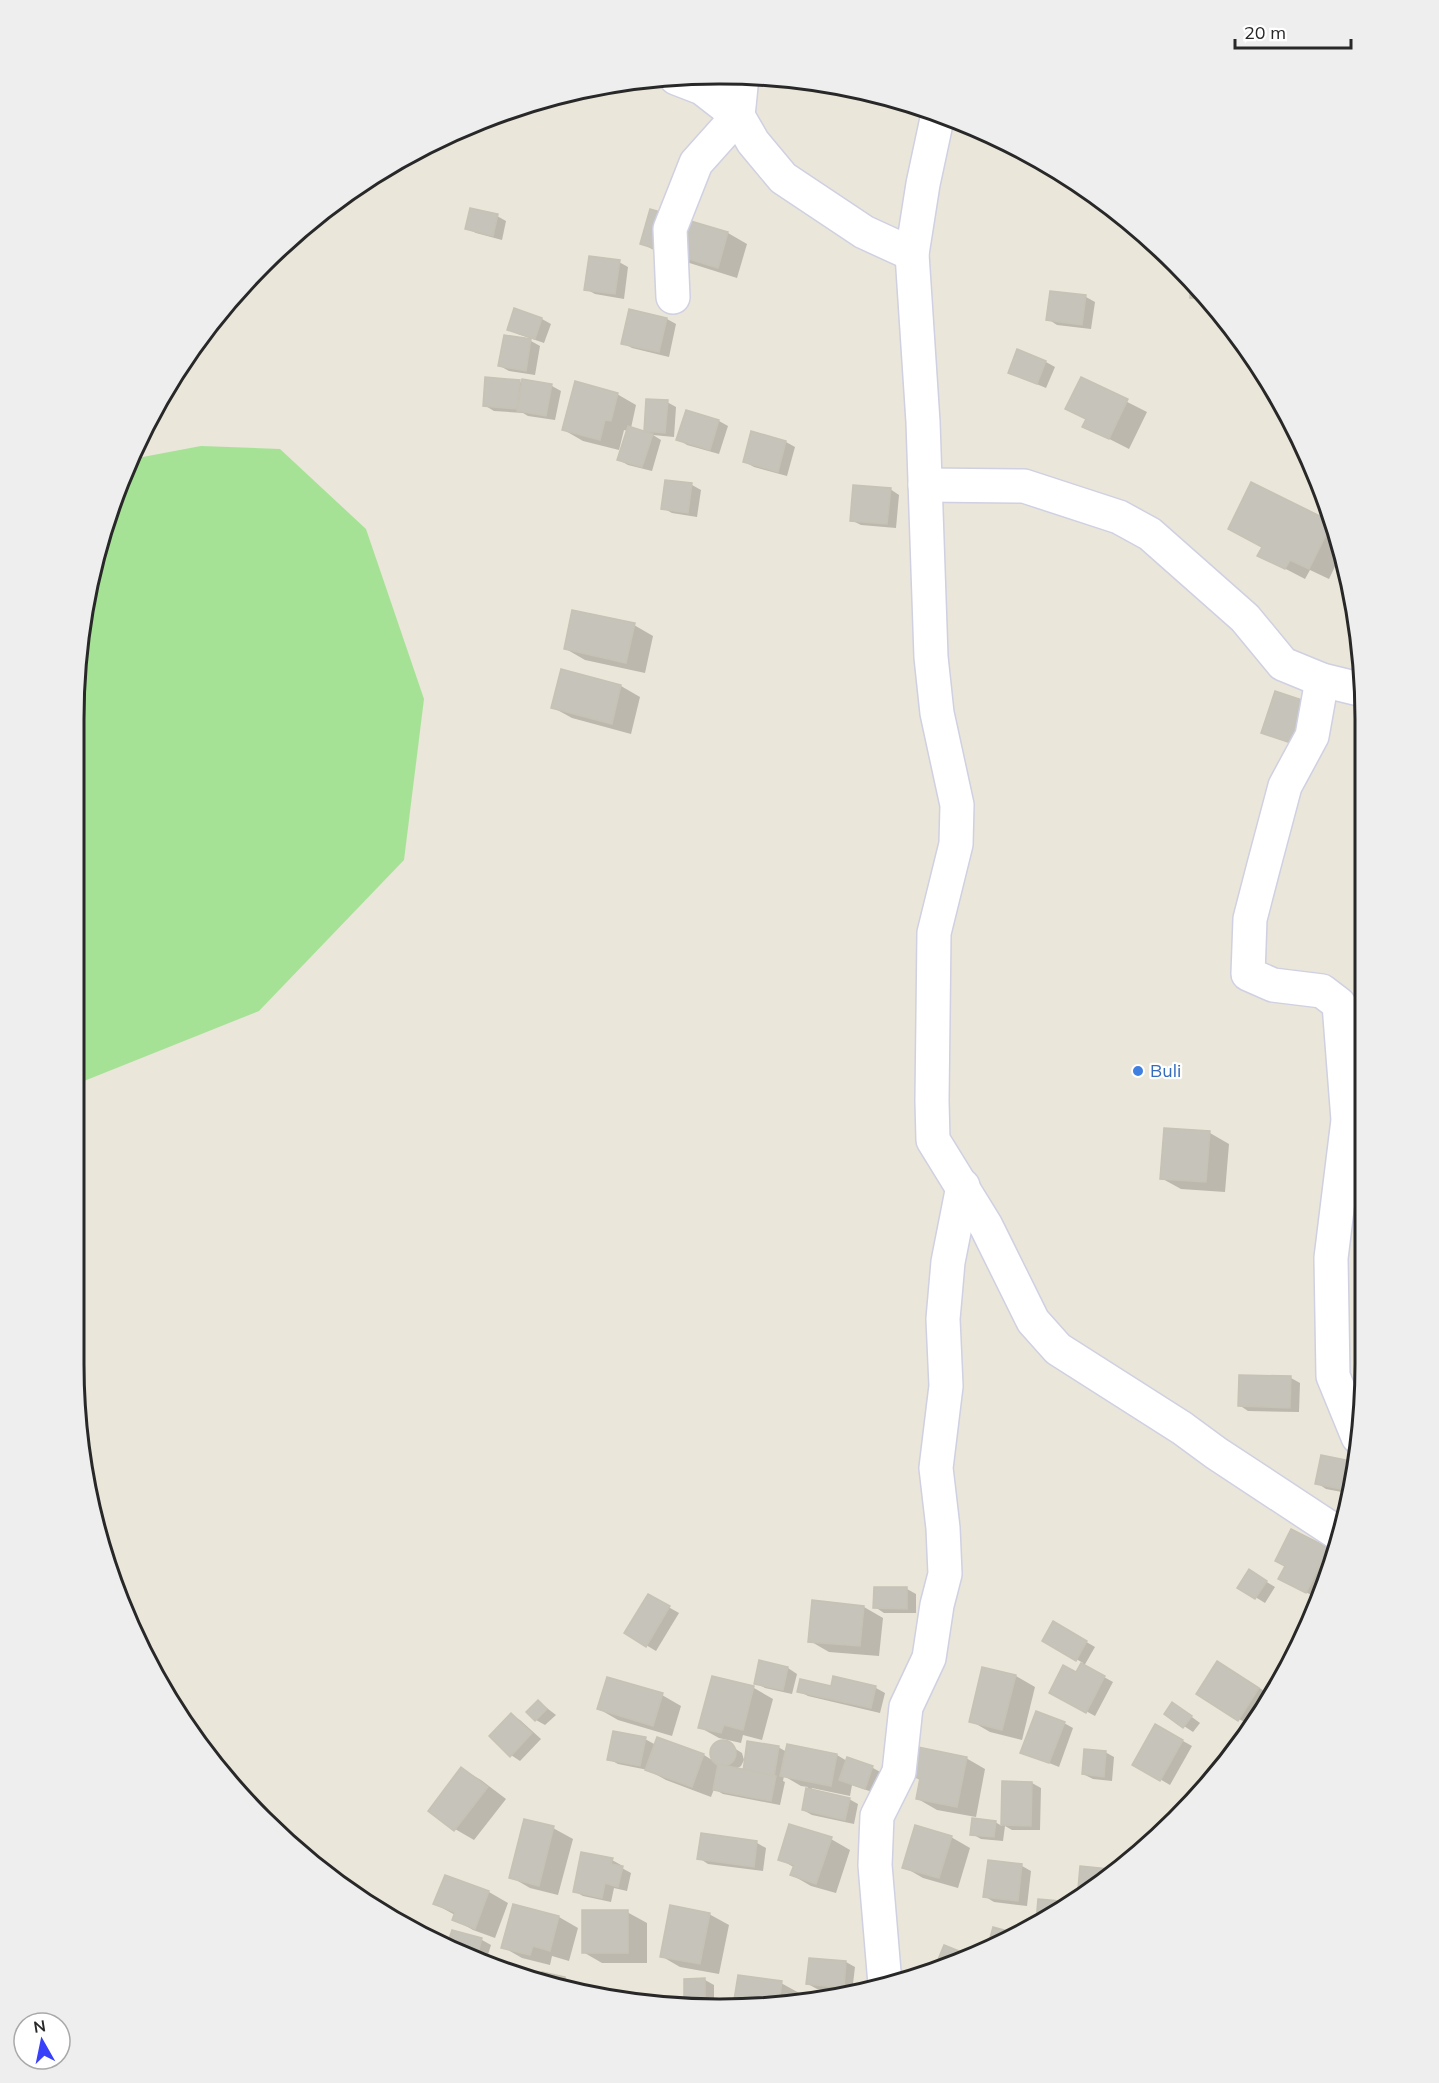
<svg xmlns="http://www.w3.org/2000/svg" width="1439" height="2083" viewBox="0 0 1439 2083" font-family="Mulish,sans-serif">
	<style>
		.green { fill: #a5e296 }
		.shadow { fill: #0003 }
		.building { fill: #c6c3ba; stroke: #c6c2b4; stroke-width: 1.5 }
		.lines { fill: none; stroke-linecap: round; stroke-linejoin: round }
		.street-casing { stroke: #cfd0e2; stroke-width: 36 }
		.street { stroke: #fff; stroke-width: 33 }
		.shop-dot { fill: #3f7fe0; stroke: #fff; stroke-width: 2 }
		.labels { text-anchor: middle; stroke-width: 4.5; stroke-linejoin: round; paint-order: stroke }
		.shop-label { font-size: 18px; fill: #366cbe; stroke: #fff; text-anchor: start }
		.rim { fill: none; stroke: #282828; stroke-width: 3 }
	</style>
	<rect width="100%" height="100%" fill="#ebe6da"/>
	<path class="green" d="M201 446 280 449 366 529 424 699 404 860 259 1011 74 1085V719L86 594 132 459Z"/>
	<g class="shadow">
		<path d="M652 211 728 233 747 244 737 278 661 254 641 243Z"/>
		<path d="M497 216 506 221 502 240 476 233 466 228Z"/>
		<path d="M619 262 628 267 624 299 595 294 586 289Z"/>
		<path d="M1192 280 1211 302H1201L1192 297Z"/>
		<path d="M1086 297 1095 302 1091 329 1057 325 1048 319Z"/>
		<path d="M515 310 542 319 551 324 544 343 518 334 509 329Z"/>
		<path d="M667 319 676 324 669 357 632 348 623 343Z"/>
		<path d="M505 336 531 341 540 346 535 375 509 371 500 366Z"/>
		<path d="M1046 362 1055 367 1046 388 1010 373Z"/>
		<path d="M1082 379 1147 412 1129 449 1084 426 1087 420 1067 409Z"/>
		<path d="M524 380 552 386 561 391 555 420 528 416 523 413 494 411 484 405 519 381 523 384Z"/>
		<path d="M617 394 636 405 631 428 645 433 647 401 667 402 676 407 674 437 653 435 661 440 652 471 628 465 619 460 628 431 624 430 619 450 583 441 564 430Z"/>
		<path d="M719 421 728 426 719 454 687 445 678 439Z"/>
		<path d="M786 442 795 447 787 476 754 467 745 462Z"/>
		<path d="M1252 484 1329 522 1340 556 1329 579 1310 570 1305 579 1259 555 1263 547Z"/>
		<path d="M692 485 701 490 697 517 672 513 663 508Z"/>
		<path d="M890 489 899 495 896 528 861 525 851 520Z"/>
		<path d="M634 625 653 636 645 673 585 660 566 649Z"/>
		<path d="M562 671 621 686 640 697 631 734 572 718 552 707Z"/>
		<path d="M1165 1130 1210 1133 1229 1144 1225 1192 1181 1189 1161 1178Z"/>
		<path d="M1291 1378 1300 1383 1299 1412 1248 1411 1239 1405Z"/>
		<path d="M1356 1464 1352 1494 1326 1489 1317 1483Z"/>
		<path d="M1328 1550 1334 1553 1316 1611 1312 1618 1320 1599 1299 1589Z"/>
		<path d="M1249 1571 1275 1587 1265 1603 1239 1587Z"/>
		<path d="M907 1589 916 1594V1613H884L875 1607Z"/>
		<path d="M649 1596 679 1613 656 1651 626 1633Z"/>
		<path d="M864 1607 883 1618 879 1656 829 1652 810 1641Z"/>
		<path d="M1054 1623 1095 1647 1084 1666 1113 1682 1095 1716 1051 1692 1077 1674 1083 1663 1044 1640Z"/>
		<path d="M1218 1663 1271 1695 1253 1727 1239 1719Z"/>
		<path d="M788 1668 797 1674 792 1694 765 1688 756 1683Z"/>
		<path d="M1016 1676 1035 1687 1022 1740 990 1732 971 1721Z"/>
		<path d="M713 1678 754 1688 773 1699 762 1740 743 1735 741 1743 719 1738 699 1727Z"/>
		<path d="M834 1678 876 1688 885 1693 880 1713 808 1696 799 1691 832 1688Z"/>
		<path d="M662 1695 681 1706 672 1736 618 1720 599 1709Z"/>
		<path d="M539 1702 556 1715 545 1725 536 1720Z"/>
		<path d="M1181 1709 1200 1723 1193 1732 1166 1714Z"/>
		<path d="M511 1715 520 1720 541 1739 520 1761 511 1755Z"/>
		<path d="M1064 1723 1073 1728 1059 1767 1022 1752Z"/>
		<path d="M1156 1726 1192 1746 1170 1785 1134 1764Z"/>
		<path d="M645 1739 656 1745 658 1739 704 1755 712 1760V1751L716 1745 726 1743 742 1753 744 1760 741 1766 736 1769 744 1771 778 1747 787 1752 837 1755 847 1761 848 1759 873 1768 882 1773 875 1793 852 1785 850 1796 812 1788 811 1791 849 1799 858 1804 854 1824 812 1815 803 1810 808 1787 801 1786 784 1776 783 1781 785 1782 780 1805 723 1794 714 1789 711 1797 666 1780 648 1770 618 1764 609 1759Z"/>
		<path d="M1105 1752 1114 1757 1112 1781 1093 1779 1083 1774Z"/>
		<path d="M966 1758 985 1769 976 1817 937 1810 918 1799 921 1781 914 1776Z"/>
		<path d="M462 1769 481 1780 506 1799 474 1840 455 1829Z"/>
		<path d="M1004 1783H1032L1041 1788 1040 1830H1012L1005 1826 1003 1841 981 1839 972 1834 995 1822 1002 1826Z"/>
		<path d="M553 1828 573 1839 558 1895 530 1888 511 1877Z"/>
		<path d="M951 1837 970 1848 958 1888 923 1878 904 1867Z"/>
		<path d="M831 1839 850 1850 836 1893 811 1886 792 1875 795 1868 780 1859Z"/>
		<path d="M757 1843 766 1848 763 1871 708 1864 699 1858Z"/>
		<path d="M612 1860 621 1865 620 1867 631 1873 627 1891 614 1888 611 1902 583 1896 574 1891Z"/>
		<path d="M989 1861 1022 1866 1031 1871 1027 1906 994 1902 984 1896Z"/>
		<path d="M1119 1871 1086 1892 1079 1888Z"/>
		<path d="M445 1877 489 1892 508 1903 495 1938 473 1930 454 1919 455 1915 435 1904Z"/>
		<path d="M514 1906 559 1917 578 1928 569 1961 552 1956 550 1965 522 1958 503 1947Z"/>
		<path d="M627 1912 647 1923V1963H602L583 1952Z"/>
		<path d="M709 1914 729 1925 719 1974 680 1967 661 1956Z"/>
		<path d="M453 1931 482 1940 491 1945 485 1964 472 1960 448 1948Z"/>
		<path d="M846 1962 855 1967 852 1992 817 1989 808 1984Z"/>
		<path d="M565 1978 574 1983 573 1987 542 1979Z"/>
		<path d="M705 1980 714 1985V2007L695 2008 686 2002Z"/>
		<path d="M781 1983 801 1994 799 2002 742 2007 743 2003 736 1999Z"/>
	</g>
	<g class="building">
		<path d="M470 208 498 214 493 236 465 229Z"/>
		<path d="M650 209 728 232 718 268 640 244Z"/>
		<path d="M589 256 620 260 615 294 584 290Z"/>
		<path d="M1190 278 1207 298H1190Z"/>
		<path d="M1050 291 1086 295 1082 325 1046 320Z"/>
		<path d="M514 308 542 318 535 339 507 330Z"/>
		<path d="M629 309 667 318 659 352 621 344Z"/>
		<path d="M504 335 531 339 526 371 498 366Z"/>
		<path d="M1017 349 1046 361 1037 384 1008 373Z"/>
		<path d="M485 377 520 380 517 409 483 406Z"/>
		<path d="M1081 377 1128 399 1109 439 1082 427 1086 419 1065 409Z"/>
		<path d="M522 379 552 384 546 416 517 411Z"/>
		<path d="M575 381 618 393 611 421 605 420 600 440 562 430Z"/>
		<path d="M646 399 668 400 665 433 644 431Z"/>
		<path d="M686 410 719 420 710 450 676 440Z"/>
		<path d="M628 426 653 434 642 467 617 460Z"/>
		<path d="M751 431 786 441 778 472 743 462Z"/>
		<path d="M665 480 692 483 688 513 661 509Z"/>
		<path d="M1251 482 1328 520 1330 527 1309 569 1290 560 1285 569 1257 556 1262 547 1228 529Z"/>
		<path d="M853 485 891 488 887 524 850 521Z"/>
		<path d="M572 610 635 623 626 663 564 649Z"/>
		<path d="M561 669 621 685 612 724 551 708Z"/>
		<path d="M1275 691 1311 703 1297 745 1261 733Z"/>
		<path d="M1164 1128 1210 1131 1206 1182 1160 1179Z"/>
		<path d="M1239 1375 1291 1376 1290 1408 1238 1406Z"/>
		<path d="M1321 1455 1356 1462 1351 1491 1315 1484Z"/>
		<path d="M1291 1529 1329 1548 1306 1593 1278 1579 1285 1566 1275 1561Z"/>
		<path d="M1249 1569 1267 1581 1255 1599 1237 1588Z"/>
		<path d="M874 1587H907V1609L873 1608Z"/>
		<path d="M648 1594 670 1606 646 1647 624 1633Z"/>
		<path d="M812 1600 864 1606 860 1646 808 1642Z"/>
		<path d="M1053 1621 1087 1641 1076 1661 1042 1641Z"/>
		<path d="M759 1660 788 1667 783 1690 754 1684Z"/>
		<path d="M1217 1661 1259 1688 1238 1721 1196 1694Z"/>
		<path d="M1081 1663 1105 1676 1086 1713 1049 1693 1063 1665 1076 1672Z"/>
		<path d="M982 1667 1016 1675 1002 1730 969 1722Z"/>
		<path d="M712 1676 754 1686 743 1730 724 1725 721 1733 698 1728Z"/>
		<path d="M833 1676 876 1686 871 1708 797 1692 800 1679 831 1686Z"/>
		<path d="M607 1677 663 1693 653 1726 597 1709Z"/>
		<path d="M538 1700 547 1709 535 1721 526 1712Z"/>
		<path d="M1172 1702 1192 1716 1183 1728 1164 1714Z"/>
		<path d="M1036 1711 1065 1722 1049 1763 1020 1753Z"/>
		<path d="M511 1713 532 1733 510 1757 489 1736Z"/>
		<path d="M1155 1724 1183 1740 1160 1781 1132 1765Z"/>
		<path d="M613 1731 646 1737 640 1766 607 1760Z"/>
		<path d="M657 1737 704 1754 692 1787 645 1770Z"/>
		<circle cx="723" cy="1753" r="13"/>
		<path d="M747 1741 779 1746 774 1777 743 1772Z"/>
		<path d="M787 1744 837 1754 831 1786 780 1776Z"/>
		<path d="M918 1747 967 1757 957 1807 916 1799 920 1778 912 1777Z"/>
		<path d="M1084 1749 1106 1751 1104 1777 1082 1774Z"/>
		<path d="M847 1757 873 1766 865 1789 839 1780Z"/>
		<path d="M718 1764 776 1776 771 1801 713 1790Z"/>
		<path d="M461 1767 488 1787 454 1831 428 1811Z"/>
		<path d="M1002 1781 1032 1782 1031 1826 1001 1825Z"/>
		<path d="M806 1788 850 1798 845 1820 802 1810Z"/>
		<path d="M972 1818 996 1821 994 1837 970 1835Z"/>
		<path d="M524 1819 554 1826 539 1886 509 1878Z"/>
		<path d="M789 1824 832 1837 816 1884 790 1875 794 1865 778 1860Z"/>
		<path d="M915 1825 952 1836 939 1878 902 1868Z"/>
		<path d="M701 1833 757 1841 754 1867 697 1859Z"/>
		<path d="M581 1852 613 1858 611 1864 623 1866 618 1887 605 1883 602 1898 573 1892Z"/>
		<path d="M988 1860 1022 1864 1018 1901 983 1897Z"/>
		<path d="M1080 1866 1120 1870 1087 1892V1890L1078 1889Z"/>
		<path d="M445 1875 489 1891 475 1929 452 1920 455 1912 433 1904Z"/>
		<path d="M1038 1899 1072 1902 1039 1922H1036Z"/>
		<path d="M513 1904 559 1916 550 1951 533 1946 530 1955 501 1948Z"/>
		<path d="M670 1905 710 1913 700 1964 660 1957Z"/>
		<rect x="582" y="1910" width="46" height="43"/>
		<path d="M993 1927 1019 1934 1006 1943 987 1949Z"/>
		<path d="M452 1930 482 1938 476 1961 446 1948Z"/>
		<path d="M944 1945 969 1955 935 1967Z"/>
		<path d="M809 1958 846 1961 844 1988 806 1984Z"/>
		<path d="M542 1972 565 1977 564 1985 541 1979Z"/>
		<path d="M738 1975 782 1981 779 2004 741 2007 742 2000H734Z"/>
		<path d="M705 1978V2003H684V1979Z"/>
	</g>
	<g class="lines">
		<defs>
			<g id="street">
				<path d="M742 76 738 116 753 142 783 178 864 232 912 254"/>
				<path d="M938 114 923 184 912 254 923 422 931 657 937 713 957 805 956 844 934 933 932 1101 933 1140 986 1226 1033 1321 1058 1349 1182 1428 1216 1453 1339 1534"/>
				<path d="M673 297 670 229 696 163 738 116 702 88 676 78"/>
				<path d="M925 485 1024 486 1119 517 1150 534 1245 618 1283 664 1322 680 1363 690"/>
				<path d="M1322 680 1312 736 1285 786 1264 865 1250 919 1248 974 1273 985 1322 991 1339 1004 1348 1120 1331 1258 1333 1376 1358 1437"/>
				<path d="M885 1984 875 1865 877 1816 899 1772 906 1707 929 1658 937 1605 945 1574 943 1528 936 1468 946 1386 943 1319 948 1262 963 1186"/>
			</g>
		</defs>
		<use href="#street" class="street-casing"/>
		<use href="#street" class="street"/>
	</g>
	<circle class="shop-dot" cx="1138" cy="1071" r="6"/>
	<g class="labels">
		<g class="shop-label">
			<text x="1150" y="1077">Buli</text>
		</g>
	</g>
	<path d="M0 0H1439V2083H0ZM719 84H720A635 635 0 0 1 1355 719V1364A635 635 0 0 1 720 1999H719A635 635 0 0 1 84 1364V719A635 635 0 0 1 719 84Z" fill="#eee" fill-rule="evenodd"/>
	<path class="rim" d="M719 84H720A635 635 0 0 1 1355 719V1364A635 635 0 0 1 720 1999H719A635 635 0 0 1 84 1364V719A635 635 0 0 1 719 84Z"/>
	<g transform="translate(42 2041) rotate(351)"><circle r="28" fill="#ffffff" stroke="#a9a9a9" stroke-width="1.5"/>
	<path d="M0-4.5L10 22L0 15L-10 22Z" fill="#3940f9"/>
	<text y="-9" font-size="16" font-weight="bold" text-anchor="middle" fill="#282828">N</text>
	</g>
	<path d="M1235 39v9h116v-9" fill="none" stroke="#282828" stroke-width="3"/>
	<text x="1244" y="39" font-size="18" fill="#282828" stroke="#ffffff" stroke-width="4.5" paint-order="stroke">20 m</text>
</svg>
